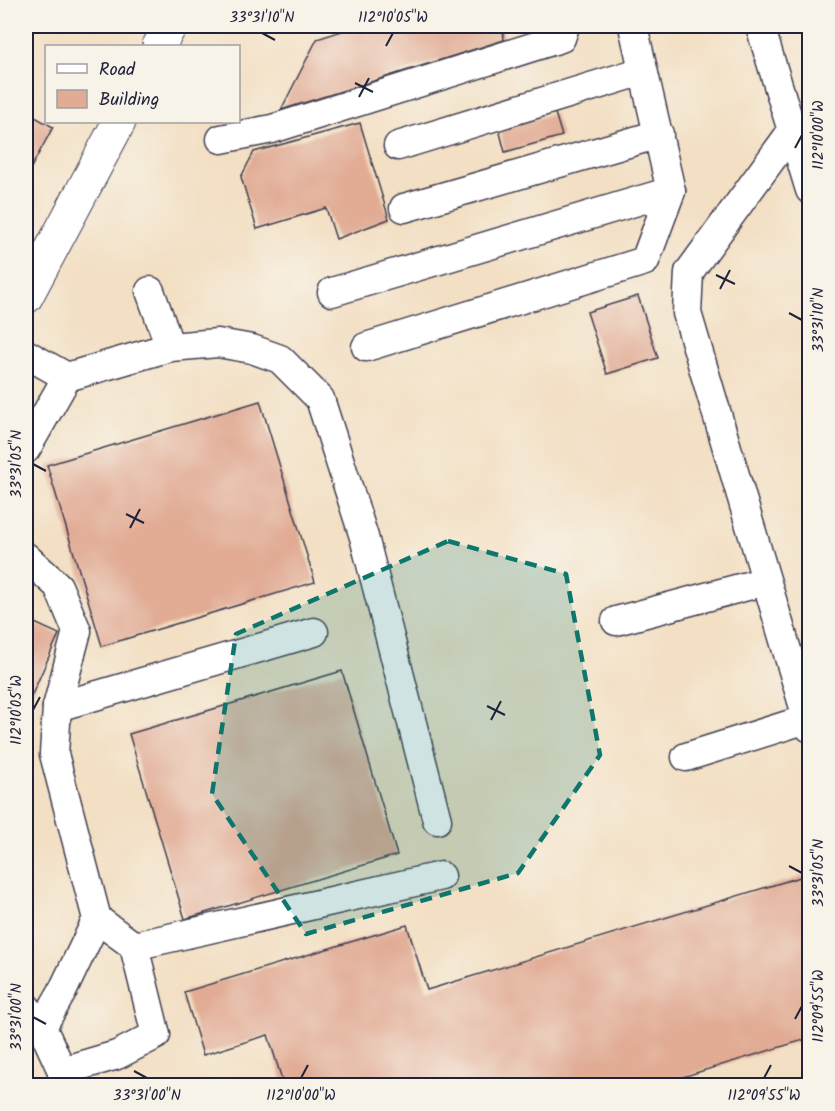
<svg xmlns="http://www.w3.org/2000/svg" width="835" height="1111" viewBox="0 0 835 1111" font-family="Kalam,sans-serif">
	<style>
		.building { fill: #e1ab94 }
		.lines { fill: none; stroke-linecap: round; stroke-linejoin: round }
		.minor-casing { stroke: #413e4f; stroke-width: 31 }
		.major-casing { stroke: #413e4f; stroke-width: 35 }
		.minor { stroke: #fff; stroke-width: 28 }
		.major { stroke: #fff; stroke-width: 33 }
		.marked { fill: #0f766e; fill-opacity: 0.2; stroke: #0f766e; stroke-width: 4.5; stroke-dasharray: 12 8; stroke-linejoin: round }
		.ticks { fill: none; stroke: #22223b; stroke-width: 2 }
		.neatline { fill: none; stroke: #22223b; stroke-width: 2 }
		.ticks-label { font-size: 15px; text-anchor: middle; fill: #22223b }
	</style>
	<rect width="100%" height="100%" fill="#f7f3e8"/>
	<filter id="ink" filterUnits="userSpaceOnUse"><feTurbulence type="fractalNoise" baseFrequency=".0167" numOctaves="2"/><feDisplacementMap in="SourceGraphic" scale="12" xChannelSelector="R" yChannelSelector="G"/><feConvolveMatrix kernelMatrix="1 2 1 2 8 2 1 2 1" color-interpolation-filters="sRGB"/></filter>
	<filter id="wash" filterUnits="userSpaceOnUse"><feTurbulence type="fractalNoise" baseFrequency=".008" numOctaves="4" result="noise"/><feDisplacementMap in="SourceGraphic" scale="24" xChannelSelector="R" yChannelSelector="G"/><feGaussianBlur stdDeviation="1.35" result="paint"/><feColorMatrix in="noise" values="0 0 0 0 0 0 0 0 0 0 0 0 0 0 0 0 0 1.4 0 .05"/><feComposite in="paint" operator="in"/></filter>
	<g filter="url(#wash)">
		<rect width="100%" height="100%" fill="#f3dfc3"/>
		<g id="blocks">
			<g class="building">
				<path d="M357 26H515L503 30 504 40 281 110 317 39Z"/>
				<path d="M26 112 53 127 26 177Z"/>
				<path d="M555 113 562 136 505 152 499 129Z"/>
				<path d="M360 123 389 219 336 239 326 208 257 229 241 177 254 152Z"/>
				<path d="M638 296 658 358 607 374 587 312Z"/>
				<path d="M260 401 315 582 102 646 47 465Z"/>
				<path d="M26 619 59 634 26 708Z"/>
				<path d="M342 671 397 855 185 919 129 734Z"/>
				<path d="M810 874V1038L653 1086H284L268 1035 203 1055 184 992 407 925 427 990Z"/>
			</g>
		</g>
	</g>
	<g filter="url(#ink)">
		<use href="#blocks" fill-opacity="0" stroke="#413e4f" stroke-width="1.5"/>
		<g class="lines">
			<defs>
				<g id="minor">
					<path d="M760 26 810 190"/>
					<path d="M792 131 689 272 687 313 810 728"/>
					<path d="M221 139 272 129 561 38 565 26"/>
					<path d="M398 146 643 71"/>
					<path d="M404 208 659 134"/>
					<path d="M332 292 671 191 633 26"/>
					<path d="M170 347 218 343 252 349 280 359 320 399 364 537 437 820"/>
					<path d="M366 347 645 261 671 191"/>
					<path d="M26 354 67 377 170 347 150 291"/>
					<path d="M26 449 67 377"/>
					<path d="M26 557 58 586 77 631 57 707 54 754 97 919 62 992 42 1027"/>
					<path d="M616 621 766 581"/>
					<path d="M57 707 314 632"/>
					<path d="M686 757 807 719"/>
					<path d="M97 919 134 946 441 876"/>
					<path d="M26 1007 42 1027 62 1071V1086"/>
					<path d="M62 1071 117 1055 156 1035 134 946"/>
				</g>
				<g id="major">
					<path d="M159 46 170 26"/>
					<path d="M26 297 119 122"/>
				</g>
			</defs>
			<use href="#minor" class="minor-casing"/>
			<use href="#major" class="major-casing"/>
			<use href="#minor" class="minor"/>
			<use href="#major" class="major"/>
		</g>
	</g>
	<path class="marked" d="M448 541 566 574 600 755 518 873 306 934 212 794 236 634Z"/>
	<path class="ticks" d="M262 33 275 40M386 46 393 33M355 83 373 92M359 97 369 78M795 148 802 135M716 275 735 284M720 289 730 270M789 313 802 320M33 464 46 471M126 514 144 523M130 528 140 509M487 706 505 715M33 710 40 697M491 720 501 701M789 866 802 873M33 1017 46 1024M795 1019 802 1006M134 1071 147 1078M301 1078 308 1065M764 1078 771 1065"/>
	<rect width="835" height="1111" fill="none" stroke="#f7f3e8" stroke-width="66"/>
	<rect x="45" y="45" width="195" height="78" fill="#f7f3e8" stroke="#a29fa3" stroke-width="1.5"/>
	<rect x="57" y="64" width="30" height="9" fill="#ffffff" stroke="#a29fa3" stroke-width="1.5"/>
	<text x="99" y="75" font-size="18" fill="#22223b">Road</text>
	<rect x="57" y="90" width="30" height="18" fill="#e1ab94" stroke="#a29fa3" stroke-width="1.5"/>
	<text x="99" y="105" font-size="18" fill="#22223b">Building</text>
	<rect x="33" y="33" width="769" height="1045" class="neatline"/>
	<g class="ticks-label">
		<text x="262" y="22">33°31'10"N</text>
		<text x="393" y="22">112°10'05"W</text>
		<text transform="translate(818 135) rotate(-90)" y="5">112°10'00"W</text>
		<text transform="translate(818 320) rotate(-90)" y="5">33°31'10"N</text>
		<text transform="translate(16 464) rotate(-90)" y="5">33°31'05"N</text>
		<text transform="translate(16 710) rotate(-90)" y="5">112°10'05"W</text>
		<text transform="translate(818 873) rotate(-90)" y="5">33°31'05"N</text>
		<text transform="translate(818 1006) rotate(-90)" y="5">112°09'55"W</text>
		<text transform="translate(16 1017) rotate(-90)" y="5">33°31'00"N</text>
		<text x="147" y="1100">33°31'00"N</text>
		<text x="301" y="1100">112°10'00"W</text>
		<text x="764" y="1100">112°09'55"W</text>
	</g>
</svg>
